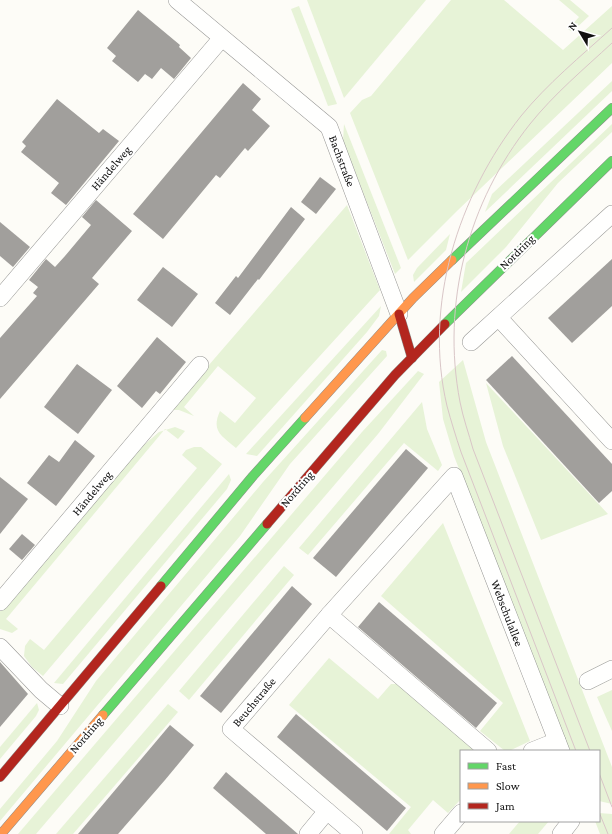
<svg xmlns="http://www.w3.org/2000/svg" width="612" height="834" viewBox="0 0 612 834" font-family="'Crimson Pro',serif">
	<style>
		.green { fill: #e7f3d7 }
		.building { fill: #a19f9c }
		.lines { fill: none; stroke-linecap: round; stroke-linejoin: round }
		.street-casing { stroke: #979795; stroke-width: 18 }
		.fast-casing { stroke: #8e8d8b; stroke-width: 10 }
		.slow-casing { stroke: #8e8d8b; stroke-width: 10 }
		.jam-casing { stroke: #8e8d8b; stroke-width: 10 }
		.street { stroke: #fffffe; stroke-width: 17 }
		.fast { stroke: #63d668; stroke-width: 9 }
		.slow { stroke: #ff974d; stroke-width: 9 }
		.jam { stroke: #b3261e; stroke-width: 9 }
		.tram { stroke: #d9c6c7; stroke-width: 1 }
		.labels { text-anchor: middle; stroke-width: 4; stroke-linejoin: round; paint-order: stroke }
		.street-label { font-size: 12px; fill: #111; stroke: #fff }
	</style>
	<rect width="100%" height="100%" fill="#fdfcf7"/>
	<g class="green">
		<path d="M307 0H426L344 98Z"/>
		<path d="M451 0H504L563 50 612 6V63L458 210 408 260 350 113 362 100 371 96Z"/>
		<path d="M559 0H570L589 16 572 32 568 29 579 17Z"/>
		<path d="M299 6 337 104 328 106 291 9Z"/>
		<path d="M612 81V91L485 212 492 194Z"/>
		<path d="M344 124 401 268 395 274 343 141Z"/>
		<path d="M612 124V132L558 183 506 247 461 292 466 263Z"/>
		<path d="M347 205 380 290 236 448C221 435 211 431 220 411L235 423 256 398 218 366 184 407 194 416 179 410H170Z"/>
		<path d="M450 234 446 250 414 282 413 275 417 268Z"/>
		<path d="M381 306 379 316 367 332 257 456 246 454Z"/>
		<path d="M382 350 386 351 387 356 290 464 240 536 0 821V809L57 741 96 681 263 482Z"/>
		<path d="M463 360 486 442 612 767V804L599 801V751H569L454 456 443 419 439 382Z"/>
		<path d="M418 371 424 374 378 434 36 834H18L362 432Z"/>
		<path d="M486 383 608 514 541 540 503 446Z"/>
		<path d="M422 402 427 429 442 465 438 471 404 443 308 555 299 548Z"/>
		<path d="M175 427 185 431 178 439 165 429 6 619 18 629 12 633 0 629V611L130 457 159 432Z"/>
		<path d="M194 447H201L222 464 43 676 32 667 24 656 25 646 30 639 44 650 197 468 182 455 186 450Z"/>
		<path d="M229 474 231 480 227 489 63 684 54 683Z"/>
		<path d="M443 523 530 741 509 751H505L480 731 503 703 381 596Z"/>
		<path d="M284 566 294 575 189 700 179 691Z"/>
		<path d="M329 658 378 699 391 684H400L481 751H461V799L448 813 433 800 408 830 411 834H389L411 807 289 705Z"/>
		<path d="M612 690V731L597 697Z"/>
		<path d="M37 703 39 710 36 716 0 759V747Z"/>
		<path d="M168 704 178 712 73 834H56Z"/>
		<path d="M599 813 612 814V834H600L595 821H599Z"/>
		<path d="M520 821H549L538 834H509Z"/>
	</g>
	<g class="building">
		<path d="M138 10 180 45 179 47 191 58 174 79 161 68 152 79 145 74 138 82 112 61 116 56 107 48Z"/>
		<path d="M243 83 261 99 252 110 270 126 248 151 245 148 220 178 216 175 163 239 133 214Z"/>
		<path d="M57 99 99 133 103 129 119 141 66 205 51 193 59 183 21 152 26 146 22 142Z"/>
		<path d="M320 177 336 189 316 214 301 202Z"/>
		<path d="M96 200 132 231 92 278 99 284 0 399V338L37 296 33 293 38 287 29 280 46 259 55 267 65 256 91 225 82 217Z"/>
		<path d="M291 207 305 219 259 280 258 279 230 315 215 303 236 276 238 278Z"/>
		<path d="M0 222 30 247 13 267 0 256Z"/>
		<path d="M612 259V306L572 343 548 318Z"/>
		<path d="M163 267 198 294 172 327 137 300Z"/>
		<path d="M157 337 186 362 160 394 156 391 142 408 117 386Z"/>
		<path d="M512 356 612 464V491L599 503 486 380Z"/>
		<path d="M77 364 112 390 78 434 44 407Z"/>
		<path d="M75 440 95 456 56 506 27 483 49 455 59 462Z"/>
		<path d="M406 449 428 468 336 577 313 558Z"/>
		<path d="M0 477 28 499 0 534Z"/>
		<path d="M22 534 35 545 22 560 9 549Z"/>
		<path d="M292 586 312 604 221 713 200 696Z"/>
		<path d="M379 602 497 703 476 728 358 627Z"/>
		<path d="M0 662 28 694 0 727Z"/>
		<path d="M296 714 406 808 387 831 277 737Z"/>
		<path d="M170 725 194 745 165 780 118 834H78Z"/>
		<path d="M226 772 298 834H266L213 788Z"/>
	</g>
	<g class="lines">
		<defs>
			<g id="street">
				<path d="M177 0 329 127 399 314"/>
				<path d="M0 298 221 39"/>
				<path d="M499 318 612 441"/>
				<path d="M471 342 612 214"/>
				<path d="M0 602 200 365"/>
				<path d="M329 615 488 751"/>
				<path d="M0 647 41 690 60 706"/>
				<path d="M588 681 612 669"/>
				<path d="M532 751 557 741"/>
				<path d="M308 834 327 811"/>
				<path d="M354 834 231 729 329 615 454 476 561 751"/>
				<path d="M443 834 461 813"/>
				<path d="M561 834 571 821"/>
			</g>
			<g id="fast">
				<path d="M452 260 612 108"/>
				<path d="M445 324 612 161"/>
				<path d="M161 586 253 476 305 418"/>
				<path d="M103 715 267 524"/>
			</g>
			<g id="slow">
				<path d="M305 418 413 298 452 260"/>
				<path d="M1 834 103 715"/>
			</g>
			<g id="jam">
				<path d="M399 314 412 358"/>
				<path d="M267 524 395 375 445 324"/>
				<path d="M0 777 161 586"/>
			</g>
		</defs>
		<use href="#street" class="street-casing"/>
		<use href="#fast" class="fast-casing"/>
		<use href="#slow" class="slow-casing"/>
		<use href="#jam" class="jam-casing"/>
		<use href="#street" class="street"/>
		<use href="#fast" class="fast"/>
		<use href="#slow" class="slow"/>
		<use href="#jam" class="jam"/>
		<g class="tram">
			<path d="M576 751 461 452C456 437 451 421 447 406 423 305 458 196 521 116 547 84 581 56 612 28"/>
			<path d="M590 751 473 449C469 434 463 418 460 402 441 303 468 202 530 124 554 94 584 69 612 43"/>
			<path d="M599 773 612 807"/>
			<path d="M599 812 608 834"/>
		</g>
	</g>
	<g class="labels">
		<g class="street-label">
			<text transform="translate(342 161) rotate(69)" y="4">Bachstraße</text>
			<text transform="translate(111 168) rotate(-49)" y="4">Händelweg</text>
			<text transform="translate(517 252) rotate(-45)" y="4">Nordring</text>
			<text transform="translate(297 489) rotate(-49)" y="4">Nordring</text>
			<text transform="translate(92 493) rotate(-50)" y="4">Händelweg</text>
			<text transform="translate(507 613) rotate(69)" y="4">Webschulallee</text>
			<text transform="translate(254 702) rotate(-50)" y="4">Beuchstraße</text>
			<text transform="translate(86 735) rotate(-49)" y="4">Nordring</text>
		</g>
	</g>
	<rect x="460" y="750" width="140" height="72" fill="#ffffff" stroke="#a0a0a0"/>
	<rect x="468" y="763" width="20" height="6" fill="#63d668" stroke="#a0a0a0"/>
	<text x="496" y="770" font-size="12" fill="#111111">Fast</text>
	<rect x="468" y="783" width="20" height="6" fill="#ff974d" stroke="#a0a0a0"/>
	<text x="496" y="790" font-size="12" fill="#111111">Slow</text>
	<rect x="468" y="803" width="20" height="6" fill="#b3261e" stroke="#a0a0a0"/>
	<text x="496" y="810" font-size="12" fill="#111111">Jam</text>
	<g transform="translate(580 32) rotate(308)" stroke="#ffffff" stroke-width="3" paint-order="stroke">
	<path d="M0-3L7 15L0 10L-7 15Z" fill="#111111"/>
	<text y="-6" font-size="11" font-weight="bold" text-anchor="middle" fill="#111111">N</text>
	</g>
</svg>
